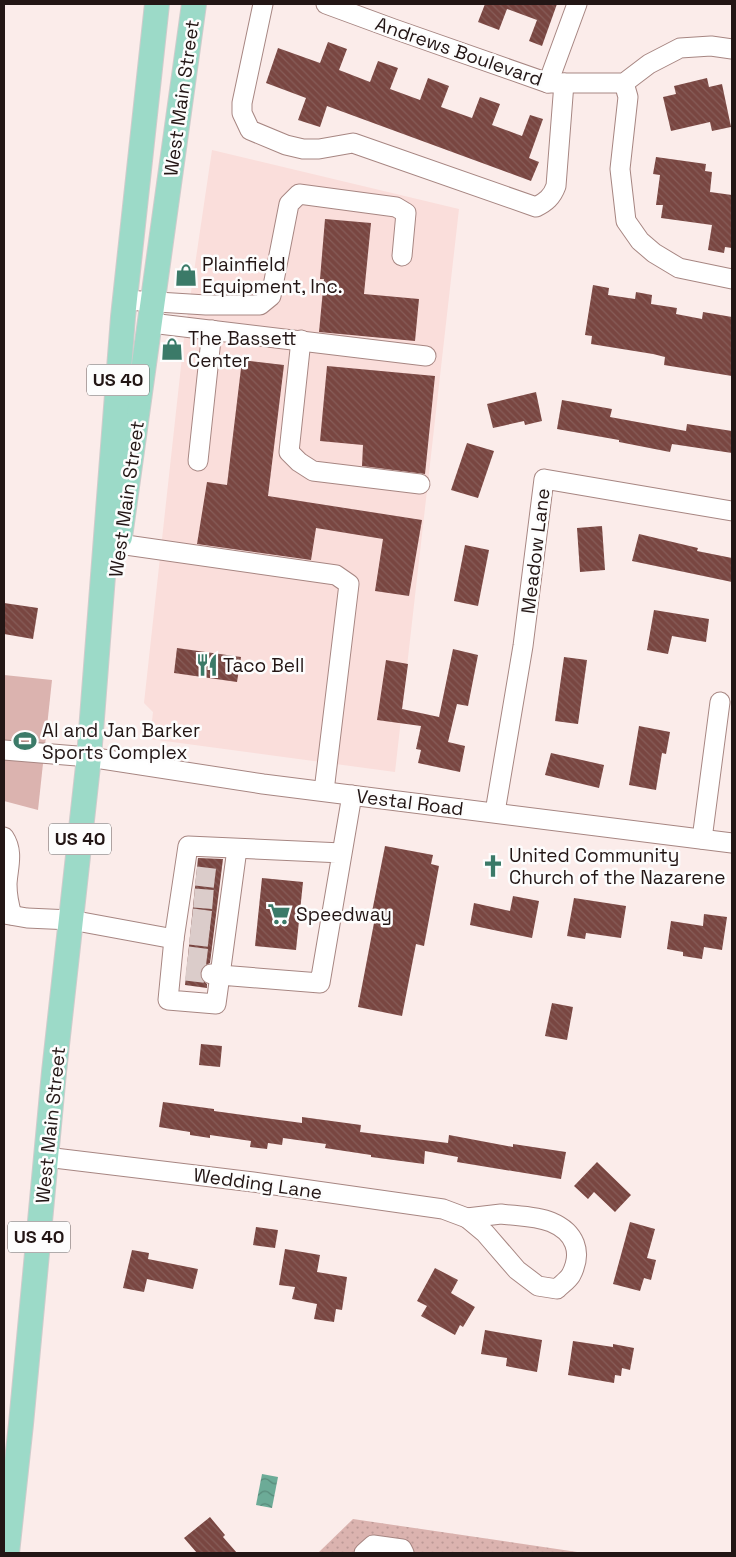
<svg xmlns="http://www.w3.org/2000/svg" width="736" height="1557" viewBox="0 0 736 1557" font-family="'Space Grotesk',sans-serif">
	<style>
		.built { fill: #fadedb }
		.green { fill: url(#green-dots) }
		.pitch { fill: #dbb3af }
		.water { fill: url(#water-waves) }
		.building { fill: url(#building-back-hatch) }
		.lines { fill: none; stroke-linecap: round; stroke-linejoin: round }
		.minor-tunnel { stroke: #dbccca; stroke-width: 19; stroke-dasharray: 19 9; stroke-linecap: butt }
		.minor-casing { stroke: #a78682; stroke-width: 21 }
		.major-casing { stroke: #cfcccc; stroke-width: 26 }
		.minor { stroke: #fff; stroke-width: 19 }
		.major { stroke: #9cdac8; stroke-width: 24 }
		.labels { text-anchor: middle; stroke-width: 5; stroke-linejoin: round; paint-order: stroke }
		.shield { fill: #fdfdfd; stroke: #645b5b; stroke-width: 1 }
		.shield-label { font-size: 18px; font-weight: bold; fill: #231615 }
		.street-label { font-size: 19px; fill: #231615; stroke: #fdfdfd }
		.poi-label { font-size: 19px; fill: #231615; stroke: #fdfdfd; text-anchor: start }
	</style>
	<defs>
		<pattern id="green-dots" width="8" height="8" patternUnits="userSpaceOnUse" patternTransform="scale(1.25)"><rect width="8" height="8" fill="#dbb3af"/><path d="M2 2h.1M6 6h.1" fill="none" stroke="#bc9996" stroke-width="1.8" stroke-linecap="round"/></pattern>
		<pattern id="water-waves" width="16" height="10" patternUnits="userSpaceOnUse" patternTransform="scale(1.25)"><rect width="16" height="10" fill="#6cab97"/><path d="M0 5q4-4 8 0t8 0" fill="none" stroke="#588a7a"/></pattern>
		<pattern id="building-back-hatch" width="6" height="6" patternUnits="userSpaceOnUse" patternTransform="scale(1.25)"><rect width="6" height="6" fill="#794641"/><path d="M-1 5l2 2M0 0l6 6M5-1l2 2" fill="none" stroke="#875d59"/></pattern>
	</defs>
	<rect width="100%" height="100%" fill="#fbecea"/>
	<path class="built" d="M212 150 459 209 395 772 150 739 153 712 144 703 184 339Z"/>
	<path class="green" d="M353 1519 584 1553H318Z"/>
	<path class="pitch" d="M4 675 52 680 38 810 4 801Z"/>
	<path class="water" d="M262 1474 278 1477 272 1508 256 1505Z"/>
	<g class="building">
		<path d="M485 4H557L542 46 529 41 537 20 507 9 499 30 478 22Z"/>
		<path d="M328 42 347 49 339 70 370 82 378 61 398 68 390 89 420 100 428 78 449 86 441 107 472 118 480 97 500 104 492 125 522 136 530 115 543 119 529 158 539 162 531 181 327 106 320 127 298 120 306 98 266 83 278 48 320 63Z"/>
		<path d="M707 78 709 87 722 84 731 127 712 131 710 122 671 131 663 97 676 94 674 86Z"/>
		<path d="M656 157 706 164 705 171 712 172 710 192 732 195V248L725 247 724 253 708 250 712 225 661 218 663 205H656L660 175 653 174Z"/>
		<path d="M325 219 371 223 364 294 419 299 415 341 319 332 324 279H320Z"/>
		<path d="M593 285 609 288 608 295 635 299 636 292 652 295 651 304 677 308 676 314 702 319 703 312 732 317V376L664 365 665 357 653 354 591 344 592 336 585 335Z"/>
		<path d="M242 360 284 365 268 496 422 520 409 596 375 591 383 539 316 528 311 560 197 544 207 482 227 485Z"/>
		<path d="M327 366 435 376 425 474 362 466 363 445 320 441Z"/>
		<path d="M536 392 542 421 525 425 524 421 493 428 487 404Z"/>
		<path d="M562 400 612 409 610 417 686 431 687 424 732 431V453L672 444 670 452 619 442V440L557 429Z"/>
		<path d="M467 443 494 451 478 498 451 490Z"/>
		<path d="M602 526 605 570 580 572 577 528Z"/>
		<path d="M639 534 698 548 697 551 732 558V582L632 561Z"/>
		<path d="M465 545 489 550 478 606 454 601Z"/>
		<path d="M4 603 38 608 33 639 4 634Z"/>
		<path d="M654 610 709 619 706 642 672 636 668 654 647 650Z"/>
		<path d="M177 648 241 657 237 682 174 673Z"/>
		<path d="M453 649 478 655 468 706 457 704 448 742 465 746 460 772 418 763 421 750 416 749 421 726 377 720 386 660 408 664 402 709 439 717Z"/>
		<path d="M564 657 587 660 578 724 555 721Z"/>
		<path d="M639 726 670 732 666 754 662 753 656 790 629 785Z"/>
		<path d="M551 753 604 765 599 788 545 775Z"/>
		<path d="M385 846 433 855 431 864 439 866 424 946 416 944 402 1016 358 1007 374 923 370 922Z"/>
		<path d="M198 858 223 859 210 963 202 967 200 972 201 979 207 984V988L185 985Z"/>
		<path d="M262 878 303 882 296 950 255 946Z"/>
		<path d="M513 896 539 901 532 938 470 925 474 903 510 911Z"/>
		<path d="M574 898 626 906 621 938 586 933 585 939 567 936Z"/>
		<path d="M704 914 727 917 722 950 704 947 702 959 683 956V952L667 949 671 921 703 926Z"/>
		<path d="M552 1003 573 1007 567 1040 545 1036Z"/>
		<path d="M201 1044 222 1046 220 1067 199 1065Z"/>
		<path d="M163 1102 214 1109V1111L302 1123V1117L361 1125 360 1132 448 1143 449 1135 513 1147V1144L566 1152 561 1179 457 1162 458 1157 425 1151 424 1164 371 1157V1155L325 1148 326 1144 283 1138 282 1145 268 1143 267 1149 250 1147 251 1141 210 1135V1138L190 1135V1132L159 1127Z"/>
		<path d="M597 1162 631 1195 615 1212 594 1192 588 1199 574 1186Z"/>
		<path d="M630 1222 655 1229 647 1258 656 1260 651 1280 644 1278 640 1291 613 1284Z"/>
		<path d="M256 1227 278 1230 275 1248 253 1245Z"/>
		<path d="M285 1249 320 1255 317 1272 347 1277 342 1310 336 1309 334 1322 314 1319 317 1304 292 1299 295 1287 279 1285Z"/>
		<path d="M132 1250 149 1253 148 1259 198 1269 193 1289 147 1279 144 1292 123 1288Z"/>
		<path d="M435 1268 458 1280 451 1293 475 1307 463 1327 460 1325 455 1335 421 1316 427 1306 417 1301Z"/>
		<path d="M485 1330 542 1340 537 1372 506 1366 507 1358 481 1354Z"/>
		<path d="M573 1341 613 1347V1344L634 1348 630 1370 622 1368 621 1376 615 1375 614 1383 568 1375Z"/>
		<path d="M210 1517 225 1535 223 1537 237 1553H197L184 1538Z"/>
	</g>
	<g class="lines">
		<g class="minor-tunnel">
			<path d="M196 876 221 879"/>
			<path d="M194 898 218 900"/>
			<path d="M192 918 216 921"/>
			<path d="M190 935 215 938"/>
			<path d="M188 956 212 959"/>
			<path d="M186 971 211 974"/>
		</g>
		<defs>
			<g id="minor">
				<path d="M263 4 242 103V113L250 130 286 145 303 149H319L353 143 536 207C546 202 552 197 556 186L564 83"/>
				<path d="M326 4 394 29 548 83H624L649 64 680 48 711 46 732 49"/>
				<path d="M548 83 577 4"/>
				<path d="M624 83 628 97 620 169 626 221 640 241 654 253 679 268 732 279"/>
				<path d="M125 300 206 305H260L271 296 289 204 299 194 396 207 406 213 402 256"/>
				<path d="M151 323 426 356"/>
				<path d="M301 340 289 452 299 462 313 471 420 484"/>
				<path d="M198 461 212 330"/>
				<path d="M119 544 336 575 349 584 324 791"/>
				<path d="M4 750 89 757 263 784 732 843"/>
				<path d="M495 812 523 646 544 479 732 511"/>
				<path d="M4 837C14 852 8 867 7 884 7 895 9 905 12 915"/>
				<path d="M702 839 720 702"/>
				<path d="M342 853 188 846 174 939 168 1000 216 1004 220 975 320 983 352 795"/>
				<path d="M4 914 27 918 71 920 174 939"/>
				<path d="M211 974 220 975 237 849"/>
				<path d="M46 1157 253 1182 443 1209 467 1218"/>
				<path d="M501 1214C517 1216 536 1216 551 1222 575 1232 583 1252 571 1275 568 1280 562 1284 557 1289L538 1286 517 1270 485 1233 467 1218Z"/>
				<path d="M364 1553 373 1545 402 1549 404 1553"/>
			</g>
			<g id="major">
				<path d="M120 537 194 4"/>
				<path d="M7 1553 21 1424 54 1072 89 757 123 317 157 4"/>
			</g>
		</defs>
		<use href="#minor" class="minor-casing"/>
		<use href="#major" class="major-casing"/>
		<use href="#minor" class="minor"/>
		<use href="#major" class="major"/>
	</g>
	<defs>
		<symbol id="shop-bare" viewBox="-9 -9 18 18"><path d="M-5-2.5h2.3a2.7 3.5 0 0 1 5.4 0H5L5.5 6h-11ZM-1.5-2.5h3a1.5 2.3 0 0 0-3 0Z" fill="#3b7a68" stroke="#fdfdfd" stroke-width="2.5" paint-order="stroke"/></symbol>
		<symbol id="restaurant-bare" viewBox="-9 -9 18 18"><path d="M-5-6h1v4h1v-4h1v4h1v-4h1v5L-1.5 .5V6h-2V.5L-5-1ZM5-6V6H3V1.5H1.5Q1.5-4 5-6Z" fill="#3b7a68" stroke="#fdfdfd" stroke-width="2.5" paint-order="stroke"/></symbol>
		<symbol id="stadium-bare" viewBox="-9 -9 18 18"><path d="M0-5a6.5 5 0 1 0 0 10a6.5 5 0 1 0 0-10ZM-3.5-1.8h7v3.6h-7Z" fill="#3b7a68" stroke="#fdfdfd" stroke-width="2.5" paint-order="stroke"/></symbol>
		<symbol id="church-bare" viewBox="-9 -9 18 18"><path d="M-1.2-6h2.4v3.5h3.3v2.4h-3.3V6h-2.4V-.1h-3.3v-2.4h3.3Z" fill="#3b7a68" stroke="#fdfdfd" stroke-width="2.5" paint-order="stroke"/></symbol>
		<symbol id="supermarket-bare" viewBox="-9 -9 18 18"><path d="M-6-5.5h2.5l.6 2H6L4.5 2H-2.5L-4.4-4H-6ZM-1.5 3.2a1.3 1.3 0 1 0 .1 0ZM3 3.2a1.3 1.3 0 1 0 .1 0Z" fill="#3b7a68" stroke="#fdfdfd" stroke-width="2.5" paint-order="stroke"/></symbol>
	</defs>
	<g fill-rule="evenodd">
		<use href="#shop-bare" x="170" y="259" width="32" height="32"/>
		<use href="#shop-bare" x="156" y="333" width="32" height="32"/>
		<use href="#restaurant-bare" x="191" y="649" width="32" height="32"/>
		<use href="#stadium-bare" x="9" y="725" width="32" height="32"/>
		<use href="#church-bare" x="477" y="850" width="32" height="32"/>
		<use href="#supermarket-bare" x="263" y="898" width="32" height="32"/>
	</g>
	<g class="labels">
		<g class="shield">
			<rect x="87" y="364.5" width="62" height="31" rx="4"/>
			<rect x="49" y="823.5" width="62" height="31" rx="4"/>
			<rect x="8" y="1221.5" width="62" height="31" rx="4"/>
		</g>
		<g class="shield-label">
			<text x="118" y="386">US 40</text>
			<text x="80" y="845">US 40</text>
			<text x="39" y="1243">US 40</text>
		</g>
		<g class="street-label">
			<text transform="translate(459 51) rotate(19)" y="7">Andrews Boulevard</text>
			<text transform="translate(181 98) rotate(-82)" y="7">West Main Street</text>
			<text transform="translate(126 499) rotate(-82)" y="7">West Main Street</text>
			<text transform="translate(535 551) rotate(-83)" y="7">Meadow Lane</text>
			<text transform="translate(410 802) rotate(7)" y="7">Vestal Road</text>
			<text transform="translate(50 1125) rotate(-84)" y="7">West Main Street</text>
			<text transform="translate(258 1183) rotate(8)" y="7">Wedding Lane</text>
		</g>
		<g class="poi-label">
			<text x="202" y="271">Plainfield<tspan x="202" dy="22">Equipment, Inc.</tspan></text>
			<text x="188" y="345">The Bassett<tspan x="188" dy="22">Center</tspan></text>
			<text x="223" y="672">Taco Bell</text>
			<text x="42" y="737">Al and Jan Barker<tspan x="42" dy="22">Sports Complex</tspan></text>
			<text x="509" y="862">United Community<tspan x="509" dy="22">Church of the Nazarene</tspan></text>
			<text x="296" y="921">Speedway</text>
		</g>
	</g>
	<rect width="736" height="1557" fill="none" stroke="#231615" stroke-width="10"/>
</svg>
